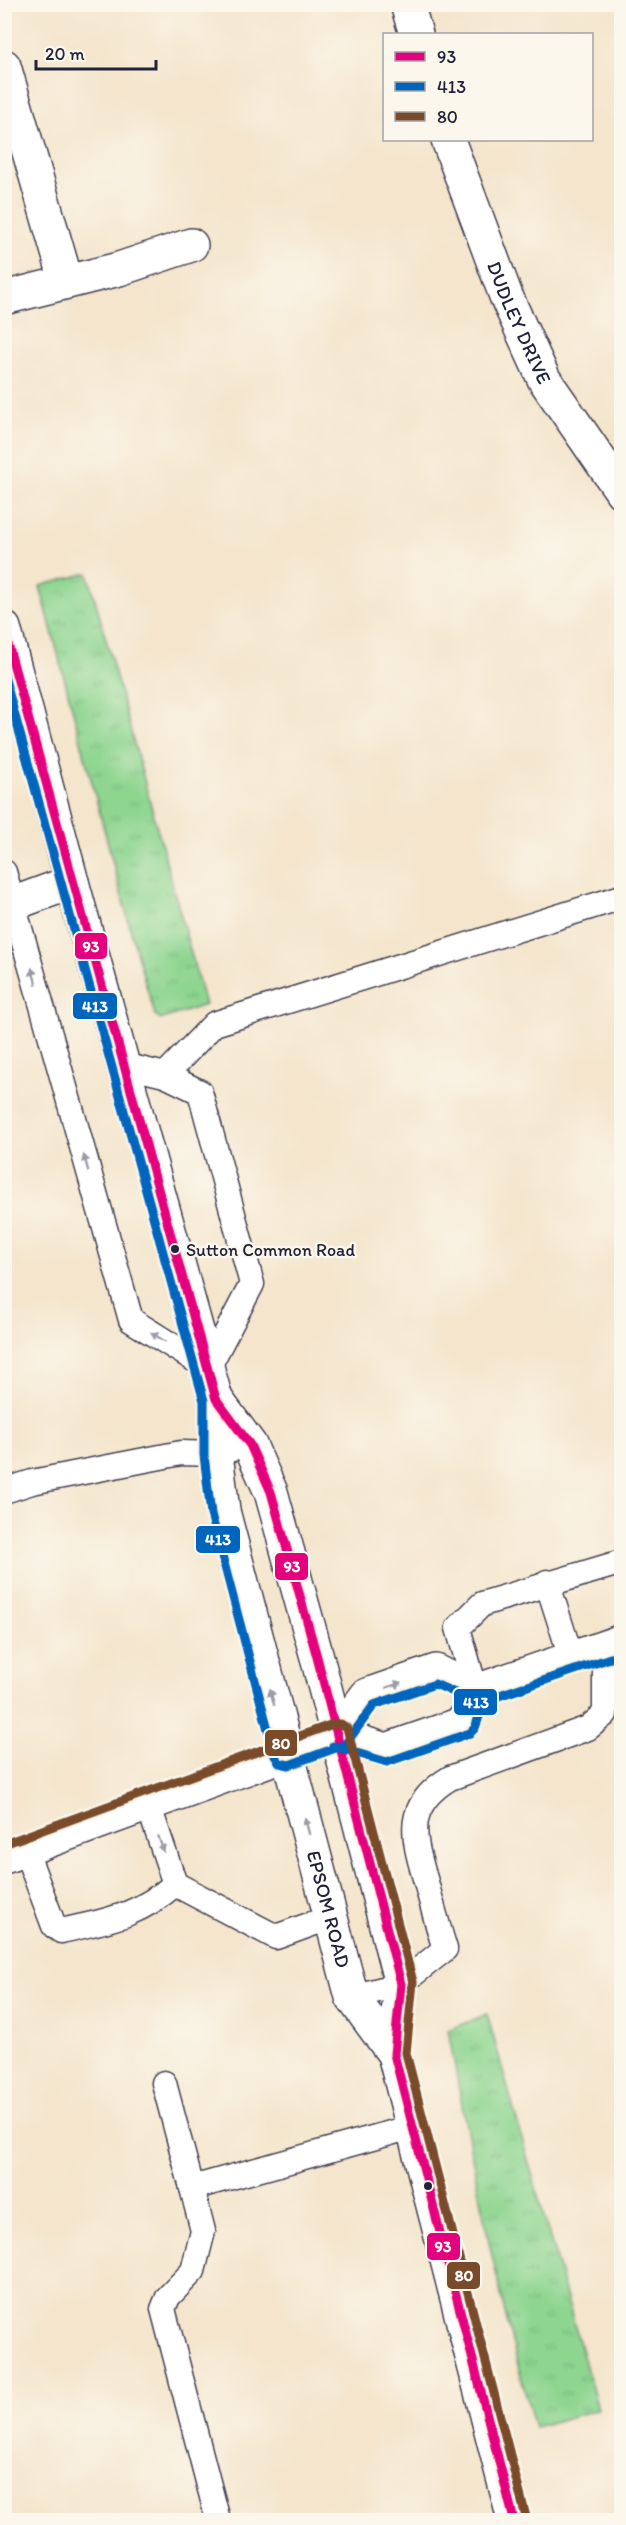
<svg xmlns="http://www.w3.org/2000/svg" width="626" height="2525" viewBox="0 0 626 2525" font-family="Itim,sans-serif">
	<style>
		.grass { fill: url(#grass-tufts); stroke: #587c66; stroke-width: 1.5 }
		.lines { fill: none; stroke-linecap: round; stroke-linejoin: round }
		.service-casing { stroke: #423f51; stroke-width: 27 }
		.minor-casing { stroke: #423f51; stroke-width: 36 }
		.secondary-casing { stroke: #423f51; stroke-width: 36 }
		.trunk-casing { stroke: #423f51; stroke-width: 36 }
		.service { stroke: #fff; stroke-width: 24 }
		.minor { stroke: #fff; stroke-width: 33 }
		.secondary { stroke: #fff; stroke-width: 33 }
		.trunk { stroke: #fff; stroke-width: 33 }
		.bus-1-casing { stroke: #fbf7ec; stroke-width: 14 }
		.bus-2-casing { stroke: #fbf7ec; stroke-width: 14 }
		.bus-3-casing { stroke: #fbf7ec; stroke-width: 14 }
		.bus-1 { stroke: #e5007d; stroke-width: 9 }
		.bus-2 { stroke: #0065bd; stroke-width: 9 }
		.bus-3 { stroke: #7a4b2a; stroke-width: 9 }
		.oneway { fill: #9c9ca7 }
		.bus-dot { fill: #22223b; stroke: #fbf7ec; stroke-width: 2 }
		.labels { text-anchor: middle; stroke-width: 5; stroke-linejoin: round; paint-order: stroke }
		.bus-label { font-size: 18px; fill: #22223b; stroke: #fbf7ec; text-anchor: start }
		.street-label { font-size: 20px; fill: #22223b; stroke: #fbf7ec }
		.line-badge { stroke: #fbf7ec; stroke-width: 2 }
		.badge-label { font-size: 16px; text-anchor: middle; font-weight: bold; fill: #fff }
	</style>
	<defs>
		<pattern id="grass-tufts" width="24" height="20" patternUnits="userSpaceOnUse" patternTransform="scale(1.5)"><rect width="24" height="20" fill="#8ed590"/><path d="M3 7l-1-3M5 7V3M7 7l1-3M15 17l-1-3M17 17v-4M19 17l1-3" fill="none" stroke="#7ab77d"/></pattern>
	</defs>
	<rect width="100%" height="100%" fill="#fbf7ec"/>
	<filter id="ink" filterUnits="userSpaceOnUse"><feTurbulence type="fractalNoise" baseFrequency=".0167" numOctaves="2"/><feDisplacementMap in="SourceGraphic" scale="12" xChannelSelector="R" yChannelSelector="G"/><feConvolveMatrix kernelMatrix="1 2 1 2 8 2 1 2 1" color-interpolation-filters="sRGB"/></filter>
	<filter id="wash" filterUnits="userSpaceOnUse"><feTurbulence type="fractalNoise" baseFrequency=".008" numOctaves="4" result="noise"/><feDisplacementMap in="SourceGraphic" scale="24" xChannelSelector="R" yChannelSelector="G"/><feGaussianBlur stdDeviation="1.35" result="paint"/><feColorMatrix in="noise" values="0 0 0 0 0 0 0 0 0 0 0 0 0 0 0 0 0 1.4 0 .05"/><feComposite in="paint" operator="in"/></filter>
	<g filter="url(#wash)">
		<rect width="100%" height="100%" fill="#f4e5cc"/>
		<g class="grass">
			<path d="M88 573 205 1005 160 1020 155 1015 138 958 40 586Z"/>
			<path d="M487 2014 598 2409 535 2427C497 2297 473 2164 448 2030Z"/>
		</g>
	</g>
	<g filter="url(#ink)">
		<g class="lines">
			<defs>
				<g id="service">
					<path d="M4 872 131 1320 208 1368 252 1284 200 1092 165 1075 123 1065"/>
					<path d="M165 1075 214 1024 622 897"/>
					<path d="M4 1491 32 1482 181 1453 216 1454 230 1450"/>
					<path d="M547 1582 571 1657"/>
					<path d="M476 1691 458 1628 482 1604 622 1562"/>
					<path d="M148 1804 175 1884 276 1937 331 1917"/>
					<path d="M25 1849 54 1926 61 1931C108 1920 137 1917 175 1884"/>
					<path d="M352 1997 401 1984 445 1949C438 1927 432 1904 426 1882 413 1837 403 1806 450 1778L588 1728 605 1714V1646"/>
					<path d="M164 2083 192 2188"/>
					<path d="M218 2520 163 2309 168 2297 193 2271 203 2231 192 2188 412 2127"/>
				</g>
				<g id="minor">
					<path d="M407 4 416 34"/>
					<path d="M4 66 66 280"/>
					<path id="s1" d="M448 140 506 296 544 379 622 492"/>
					<path d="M4 298 119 269 191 245"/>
					<path d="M4 907 72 882"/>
				</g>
				<g id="secondary">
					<path d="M337 1735 367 1695 436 1671 476 1691 622 1641"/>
					<path d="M337 1735 386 1750 464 1723 476 1691"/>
					<path d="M4 1857 337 1735"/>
				</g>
				<g id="trunk">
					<path id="s2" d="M4 628 72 882 216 1399V1454L223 1511 352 1997 394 2054"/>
					<path d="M216 1399 250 1445 271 1492 317 1657 401 1984 394 2054 514 2520"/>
				</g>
			</defs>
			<use href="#service" class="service-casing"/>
			<use href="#minor" class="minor-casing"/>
			<use href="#secondary" class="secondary-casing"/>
			<use href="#trunk" class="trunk-casing"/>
			<use href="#service" class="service"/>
			<use href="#minor" class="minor"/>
			<use href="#secondary" class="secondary"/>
			<use href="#trunk" class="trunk"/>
			<defs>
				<path id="bus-1" d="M4 630 216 1399 250 1445 271 1492 317 1657 401 1984 394 2054 514 2520"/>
				<g id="bus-2">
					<path d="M4 676 204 1401V1455L211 1514 275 1756 280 1763 289 1765 341 1746"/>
					<path d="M347 1742 374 1705 435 1684 478 1703 622 1654"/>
					<path d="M333 1746 387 1762 470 1733 475 1728 485 1700 523 1687"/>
				</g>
				<path id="bus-3" d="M4 1844 333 1724H341L347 1728 413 1982 406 2053 526 2517"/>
			</defs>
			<use href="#bus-1" class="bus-1-casing"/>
			<use href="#bus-2" class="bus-2-casing"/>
			<use href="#bus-3" class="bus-3-casing"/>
			<use href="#bus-1" class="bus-1"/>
			<use href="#bus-2" class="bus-2"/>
			<use href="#bus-3" class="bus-3"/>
		</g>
		<defs><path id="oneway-solid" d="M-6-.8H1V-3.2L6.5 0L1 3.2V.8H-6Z" transform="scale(1.5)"/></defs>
		<g class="oneway">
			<use href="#oneway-solid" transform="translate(34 976) rotate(-106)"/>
			<use href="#oneway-solid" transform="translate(86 1163) rotate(-106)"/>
			<use href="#oneway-solid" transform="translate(158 1337) rotate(-148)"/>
			<use href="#oneway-solid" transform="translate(394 1685) rotate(-19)"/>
			<use href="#oneway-solid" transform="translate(272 1697) rotate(-105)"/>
			<use href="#oneway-solid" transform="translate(307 1826) rotate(-105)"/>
			<use href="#oneway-solid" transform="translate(161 1844) rotate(71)"/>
		</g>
	</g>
	<g class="bus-dot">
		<circle cx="175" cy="1249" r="5"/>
		<circle cx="428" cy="2186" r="5"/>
	</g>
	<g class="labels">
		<g class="bus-label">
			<text x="186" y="1256">Sutton Common Road</text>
		</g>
		<g class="street-label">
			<text dy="7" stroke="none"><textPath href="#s1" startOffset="196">DUDLEY DRIVE</textPath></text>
			<text dy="7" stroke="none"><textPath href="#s2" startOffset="1324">EPSOM ROAD</textPath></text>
		</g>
	</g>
	<g class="line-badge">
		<rect x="74" y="932" width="34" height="28" rx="6" fill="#e5007d"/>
		<rect x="72" y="992" width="46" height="28" rx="6" fill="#0065bd"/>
		<rect x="195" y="1525" width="46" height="29" rx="6" fill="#0065bd"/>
		<rect x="274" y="1552" width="35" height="29" rx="6" fill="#e5007d"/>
		<rect x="453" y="1688" width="45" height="28" rx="6" fill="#0065bd"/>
		<rect x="264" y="1729" width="34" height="28" rx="6" fill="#7a4b2a"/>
		<rect x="426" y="2232" width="35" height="29" rx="6" fill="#e5007d"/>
		<rect x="446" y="2261" width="35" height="29" rx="6" fill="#7a4b2a"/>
	</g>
	<g class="badge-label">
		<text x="91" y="952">93</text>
		<text x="95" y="1012">413</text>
		<text x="218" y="1545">413</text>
		<text x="292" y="1572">93</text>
		<text x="476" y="1708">413</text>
		<text x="281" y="1749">80</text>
		<text x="443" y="2252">93</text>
		<text x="464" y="2281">80</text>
	</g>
	<rect width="626" height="2525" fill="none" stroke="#fbf7ec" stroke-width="24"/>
	<rect x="383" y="33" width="210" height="108" fill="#fbf7ec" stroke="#a4a2a5" stroke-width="1.5"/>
	<rect x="395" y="52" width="30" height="9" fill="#e5007d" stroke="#a4a2a5" stroke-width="1.5"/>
	<text x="437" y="63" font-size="18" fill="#22223b">93</text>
	<rect x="395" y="82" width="30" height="9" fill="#0065bd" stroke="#a4a2a5" stroke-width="1.5"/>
	<text x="437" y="93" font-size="18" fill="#22223b">413</text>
	<rect x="395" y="112" width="30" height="9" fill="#7a4b2a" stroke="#a4a2a5" stroke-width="1.5"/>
	<text x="437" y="123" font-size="18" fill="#22223b">80</text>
	<path d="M36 60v9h120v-9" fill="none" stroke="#22223b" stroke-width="3"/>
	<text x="45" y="60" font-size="18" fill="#22223b" stroke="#fbf7ec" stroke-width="4.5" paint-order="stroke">20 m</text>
</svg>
